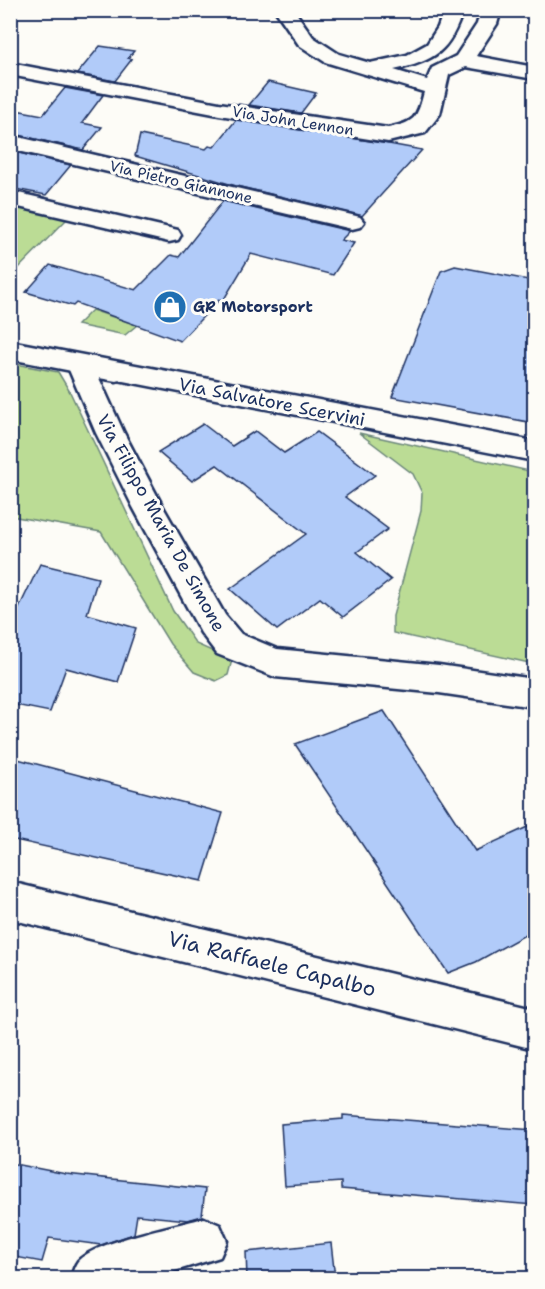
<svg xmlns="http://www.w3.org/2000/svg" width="545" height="1289" viewBox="0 0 545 1289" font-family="'Shantell Sans',sans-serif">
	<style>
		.green { fill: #bbdc95; stroke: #6b867a; stroke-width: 1.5 }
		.building { fill: #b1cbf9; stroke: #1b2f5e; stroke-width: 1.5 }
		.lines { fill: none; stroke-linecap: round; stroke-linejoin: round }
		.minor-casing { stroke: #1b2f5e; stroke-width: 5 }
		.major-casing { stroke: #1b2f5e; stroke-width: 5 }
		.minor { fill: #fdfcf7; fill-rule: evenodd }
		.major { fill: #fdfcf7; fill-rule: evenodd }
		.labels { text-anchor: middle; stroke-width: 6; stroke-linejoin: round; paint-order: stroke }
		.far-street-label { font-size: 15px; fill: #1b2f5e; stroke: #fdfcf7 }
		.far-poi-label { font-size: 15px; font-weight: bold; fill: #1b2f5e; stroke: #fdfcf7; text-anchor: start }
		.street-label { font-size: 18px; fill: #1b2f5e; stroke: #fdfcf7 }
		.near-street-label { font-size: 21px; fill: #1b2f5e; stroke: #fdfcf7 }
	</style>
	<rect width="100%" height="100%" fill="#fdfcf7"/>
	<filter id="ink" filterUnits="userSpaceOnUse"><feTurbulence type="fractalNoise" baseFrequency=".0167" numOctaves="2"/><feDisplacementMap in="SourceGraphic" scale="12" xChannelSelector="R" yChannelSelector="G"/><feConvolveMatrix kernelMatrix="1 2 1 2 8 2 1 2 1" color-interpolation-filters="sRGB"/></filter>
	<g filter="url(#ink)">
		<g class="green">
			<path d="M11 205 67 219 11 276Z"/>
			<path d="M92 310 137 325 125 335 77 325Z"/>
			<path d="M10 363 58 372 70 392 173 611 196 644 232 660 228 675 216 681 194 672 170 644 101 532 11 516Z"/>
			<path d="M359 433 534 472V664L393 633V616L421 511 422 493 413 474Z"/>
		</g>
		<g class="building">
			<path d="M100 46 134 51 128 58 132 59 115 81 77 74Z"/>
			<path d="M268 82 316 93 301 113 249 105Z"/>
			<path d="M65 88 103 95 82 123 102 127 83 150 10 133V109L43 115Z"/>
			<path d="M236 120 389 144 422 150 362 216 236 186 135 156 140 135 206 149 209 146 214 147Z"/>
			<path d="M10 151 71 165 46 195 10 188Z"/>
			<path d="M223 201 350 231 341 240 354 243 333 275 251 254 223 301 219 300 180 341 76 303 73 306 26 292 50 265 136 290 171 255 179 257Z"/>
			<path d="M455 266 534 281V423L392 397 441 271Z"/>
			<path d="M203 424 232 446 255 431 284 453 317 432 375 475 345 497 388 529 357 552 391 580 343 617 320 598 277 630 230 589 306 534 217 465 192 481 158 452Z"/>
			<path d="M40 564 98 578 87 614 136 628 118 682 66 668 50 712 10 704V627Z"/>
			<path d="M384 711 475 851 534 824V930L476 962 448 973 295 744Z"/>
			<path d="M10 757 223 813 202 881 10 839Z"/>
			<path d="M343 1115 534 1130V1205L341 1189V1182L285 1186 281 1124 343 1119Z"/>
			<path d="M10 1163 66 1174 205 1189 202 1216 188 1220 137 1215 134 1234 101 1245 49 1238 42 1262 10 1256Z"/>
			<path d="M331 1243 335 1278H247L246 1252Z"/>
		</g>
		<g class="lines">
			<defs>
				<g id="minor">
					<path d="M275 10H294L313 37 339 54 370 63 407 55 427 44 438 27 444 10H463C450 51 435 61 394 70L427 80 432 68 456 56 477 24 481 10H501L497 24 476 56 534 67V79L466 67 449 75 440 114 425 133 388 142 219 115 10 75V63L219 103 388 128C415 122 417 119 424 92L325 62 299 45Z"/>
					<path d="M10 135 352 215 360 217 364 222 360 227 352 229 10 149Z"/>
					<path d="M10 191 178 230 181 235 178 240 169 242 10 205Z"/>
					<path d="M80 356 126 366 130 372 126 378 116 381 99 378 124 433 162 505 225 615 241 634 277 649 439 665 534 679V707L439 693 275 677 217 654 201 633 133 507 96 433 67 365 70 359Z"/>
					<path d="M10 882 534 1008V1049L10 919Z"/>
					<path d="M204 1218 220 1225 227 1241 220 1257 152 1278H71C72 1274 75 1265 78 1261 97 1241 175 1226 204 1218Z"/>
				</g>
				<path id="major" d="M10 341 534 441V461L10 359Z"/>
			</defs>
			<use href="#minor" class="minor-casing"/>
			<use href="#major" class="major-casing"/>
			<use href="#minor" class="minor"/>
			<use href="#major" class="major"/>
		</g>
	</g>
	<defs>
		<symbol id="shop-disc" viewBox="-11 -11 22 22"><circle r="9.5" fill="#1f6fb2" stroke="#fdfcf7"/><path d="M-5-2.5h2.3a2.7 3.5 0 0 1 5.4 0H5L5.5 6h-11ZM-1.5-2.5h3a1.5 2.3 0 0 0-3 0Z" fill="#fff"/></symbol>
	</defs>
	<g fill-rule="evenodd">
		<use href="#shop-disc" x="151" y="288" width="38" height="38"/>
	</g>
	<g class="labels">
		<g class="far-street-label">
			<text transform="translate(293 121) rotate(9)" y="5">Via John Lennon</text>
			<text transform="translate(181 182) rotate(13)" y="5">Via Pietro Giannone</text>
		</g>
		<g class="far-poi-label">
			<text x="193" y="312">GR Motorsport</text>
		</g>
		<g class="street-label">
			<text transform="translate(272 402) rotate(11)" y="6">Via Salvatore Scervini</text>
			<text transform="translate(161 523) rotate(61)" y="6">Via Filippo Maria De Simone</text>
		</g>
		<g class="near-street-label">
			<text transform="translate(272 964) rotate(14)" y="7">Via Raffaele Capalbo</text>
		</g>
	</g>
	<rect width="545" height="1289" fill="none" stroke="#fdfcf7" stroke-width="36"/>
	<rect x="18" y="18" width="509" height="1253" fill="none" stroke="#1b2f5e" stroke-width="2" filter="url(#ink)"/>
</svg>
